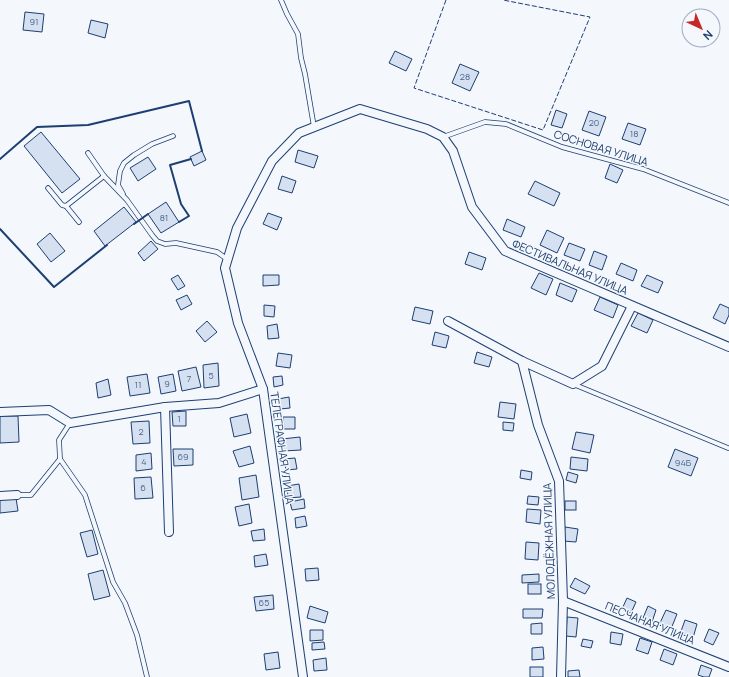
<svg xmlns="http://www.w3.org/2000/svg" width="729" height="677" viewBox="0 0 729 677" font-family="Manrope,sans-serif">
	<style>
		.building { fill: #d5e0f0; stroke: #1d3f73 }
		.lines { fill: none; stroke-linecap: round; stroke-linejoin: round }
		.lane-casing { stroke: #1d3f73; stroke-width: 5.5 }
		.street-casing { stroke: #1d3f73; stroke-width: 10 }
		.lane { stroke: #f4f7fb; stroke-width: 4 }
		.street { stroke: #f4f7fb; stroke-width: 8 }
		.fence { stroke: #1d3f73; stroke-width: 1; stroke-dasharray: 5 2; stroke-linecap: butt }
		.wall { stroke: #1d3f73; stroke-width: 2 }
		.labels { text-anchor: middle; stroke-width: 3; stroke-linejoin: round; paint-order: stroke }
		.number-label { font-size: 9px; fill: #4b6792 }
		.street-label { font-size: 11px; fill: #1d3f73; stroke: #f4f7fb }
	</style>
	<rect width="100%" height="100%" fill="#f4f7fb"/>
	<g class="building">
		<path d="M25 12 44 14 42 32 23 30Z"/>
		<path d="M91 20 108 24 105 38 88 33Z"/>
		<path d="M395 51 412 59 406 71 389 63Z"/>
		<path d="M460 64 479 72 470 91 452 83Z"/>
		<path d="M556 110 567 114 562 128 551 125Z"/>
		<path d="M589 111 606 117 599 136 582 130Z"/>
		<path d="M628 123 646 129 640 145 622 139Z"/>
		<path d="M41 132 80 179 62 193 24 146Z"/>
		<path d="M298 150 318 156 314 168 295 162Z"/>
		<path d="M202 151 206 160 194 166 190 157Z"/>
		<path d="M148 157 156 169 138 181 130 168Z"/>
		<path d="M610 164 623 170 617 183 605 178Z"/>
		<path d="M282 176 296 181 292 193 278 189Z"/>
		<path d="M535 181 560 193 554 206 528 194Z"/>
		<path d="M166 202 179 222 161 233 148 214Z"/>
		<path d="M124 207 136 222 105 246 94 231Z"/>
		<path d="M268 213 282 218 277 230 263 224Z"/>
		<path d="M507 219 525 227 521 237 503 230Z"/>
		<path d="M547 230 564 238 557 253 540 245Z"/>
		<path d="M50 233 65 251 51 262 37 244Z"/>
		<path d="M151 241 158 249 144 261 138 253Z"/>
		<path d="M569 243 585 249 580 261 564 255Z"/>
		<path d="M594 251 607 256 602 270 589 265Z"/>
		<path d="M469 252 486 258 482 270 465 264Z"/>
		<path d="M621 263 637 270 633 281 616 274Z"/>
		<path d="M539 273 553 279 546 295 531 288Z"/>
		<path d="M178 275 185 286 178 290 171 279Z"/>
		<path d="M263 275H279V285L263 286Z"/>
		<path d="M647 275 663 282 658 293 641 286Z"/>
		<path d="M560 283 577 290 572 302 556 295Z"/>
		<path d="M187 295 192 304 181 310 176 300Z"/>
		<path d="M600 297 618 305 613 318 594 310Z"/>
		<path d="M720 304 729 308V315L725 324 713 318Z"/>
		<path d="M264 305 275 306 274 317 264 316Z"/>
		<path d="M415 307 433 311 430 324 412 320Z"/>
		<path d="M638 313 653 320 647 333 631 326Z"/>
		<path d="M207 321 217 332 205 342 196 331Z"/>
		<path d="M277 324 279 338 268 339 267 326Z"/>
		<path d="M435 332 449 336 446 348 432 345Z"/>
		<path d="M477 352 492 357 489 367 474 363Z"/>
		<path d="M278 353 292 355 290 368 276 366Z"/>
		<path d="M218 363 219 386 204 388 203 365Z"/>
		<path d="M196 367 201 387 182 391 178 371Z"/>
		<path d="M147 374 150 393 130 396 127 377Z"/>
		<path d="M173 374 176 391 161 394 158 377Z"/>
		<path d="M282 376 283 385 274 387 273 377Z"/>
		<path d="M108 379 111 395 98 398 96 383Z"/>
		<path d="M289 397 290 408 280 409 278 399Z"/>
		<path d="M500 402 516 404 514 419 498 417Z"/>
		<path d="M186 411V426H173L172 412Z"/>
		<path d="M247 414 251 433 234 437 230 418Z"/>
		<path d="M0 416H18L19 442 0 443Z"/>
		<path d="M283 417H295V429H284Z"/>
		<path d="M149 421 150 443 133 444 131 422Z"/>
		<path d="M503 422 514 423 513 431 503 430Z"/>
		<path d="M576 432 594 435 590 453 572 449Z"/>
		<path d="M300 437 301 450 283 451 282 439Z"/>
		<path d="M250 446 254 463 239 467 233 451Z"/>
		<path d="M173 449H193V465L174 466Z"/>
		<path d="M675 449 698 458 691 476 668 467Z"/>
		<path d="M151 453 152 469 136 471V455Z"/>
		<path d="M571 457 588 459 587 471 570 469Z"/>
		<path d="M295 458 297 469 286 470 284 459Z"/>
		<path d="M521 470 532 472 531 480 520 478Z"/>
		<path d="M568 472 578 475 576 483 566 480Z"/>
		<path d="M256 475 259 497 242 500 239 478Z"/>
		<path d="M151 477 153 498 135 499 134 478Z"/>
		<path d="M299 484 301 497 288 498 287 486Z"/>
		<path d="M528 496 539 497 538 505 527 504Z"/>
		<path d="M16 498 18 511 0 513V499Z"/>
		<path d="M304 499 305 508 292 510 290 502Z"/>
		<rect x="565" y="501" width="11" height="9"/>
		<path d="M249 504 252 523 239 526 235 507Z"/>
		<path d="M527 509 541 510 540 524 526 522Z"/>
		<path d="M305 516 307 526 296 528 295 518Z"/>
		<path d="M565 527 578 529 576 542 563 541Z"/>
		<path d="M264 529 265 540 253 541 251 531Z"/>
		<path d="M92 530 98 554 87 557 80 533Z"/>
		<path d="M526 542 539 543 538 560 525 559Z"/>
		<path d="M266 554 268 565 255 567 254 556Z"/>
		<path d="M318 568 319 580 306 581 305 569Z"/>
		<path d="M103 570 110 596 94 600 88 574Z"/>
		<path d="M539 574V582L522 583V575Z"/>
		<path d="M575 578 590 586 585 594 570 587Z"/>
		<rect x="528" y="584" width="13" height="10"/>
		<path d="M273 595 274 609 256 611 254 597Z"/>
		<path d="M627 598 636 602 631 613 622 609Z"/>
		<path d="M310 606 328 612 325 623 307 618Z"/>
		<path d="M648 606 656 610 652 622 643 618Z"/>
		<path d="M523 609H543L542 618H523Z"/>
		<path d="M666 610 677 614 671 629 659 625Z"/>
		<path d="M567 617 578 618 576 637 566 636Z"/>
		<path d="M685 620 697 624 693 638 680 634Z"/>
		<path d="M542 623V634H531V624Z"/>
		<path d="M709 629 719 633 713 645 704 641Z"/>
		<path d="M310 630H323V640L310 641Z"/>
		<path d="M611 632 623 634 621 645 610 643Z"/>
		<path d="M640 638 652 642 648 654 636 650Z"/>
		<path d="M583 639 593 641 591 648 581 646Z"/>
		<path d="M324 642 325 649 312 650V643Z"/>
		<path d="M543 647 544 659 532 660V648Z"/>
		<path d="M664 649 677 654 673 665 660 660Z"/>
		<path d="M278 652 280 668 266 670 264 654Z"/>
		<path d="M326 658 327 670 314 671 313 660Z"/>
		<path d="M701 665 712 669 709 677H704L698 675Z"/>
		<rect x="530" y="667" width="13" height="10"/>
		<path d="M579 670 580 677H568V671Z"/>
	</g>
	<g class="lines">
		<defs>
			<g id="lane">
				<path d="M281 0 287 14 298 34 301 58 305 74 314 127"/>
				<path d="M443 137 485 122 506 124 562 147 643 169 729 203"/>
				<path d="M88 153 104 176"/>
				<path d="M48 188 62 205 66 206"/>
				<path d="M123 194 118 185 120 171 124 163 134 155 152 144 173 136"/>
				<path d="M79 222 66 206 104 176 127 200 152 235 157 241 165 244 176 243 217 252 227 259"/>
				<path d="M573 384 728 448"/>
				<path d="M60 459 85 495 113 582 125 603 137 635 147 677"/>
				<path d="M17 495H31L60 459 59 440 70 423"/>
			</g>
			<g id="street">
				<path d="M448 321 522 361 573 384 602 366 632 306"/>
				<path d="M522 361 538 425 559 481 563 601 561 677"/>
				<path d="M165 407 169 532"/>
				<path d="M0 412 49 410 70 423 165 407 219 403 263 389"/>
				<path d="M0 496 17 495"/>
				<path d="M563 601 729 667"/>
				<path d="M303 677 263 389 238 323 225 268 237 228 272 161 299 133 360 109 427 129 443 137 453 151 472 207 505 251 729 347"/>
			</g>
		</defs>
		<use href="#lane" class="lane-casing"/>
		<use href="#street" class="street-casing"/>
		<use href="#lane" class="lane"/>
		<use href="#street" class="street"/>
		<path class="fence" d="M446 0 414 88 543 130 590 17 503 0"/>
		<g class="wall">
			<path d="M0 159 37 127 88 125 189 101 202 151"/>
			<path d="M179 222 189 216 181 204 170 165 191 159"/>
			<path d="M134 224 148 214"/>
			<path d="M0 229 54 287 107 245"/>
		</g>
	</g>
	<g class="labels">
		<g class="number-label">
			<text x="34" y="25">91</text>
			<text x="465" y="80">28</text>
			<text x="594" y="126">20</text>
			<text x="634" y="137">18</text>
			<text x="164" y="221">81</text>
			<text x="211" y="379">5</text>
			<text x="189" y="382">7</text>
			<text x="167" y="387">9</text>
			<text x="138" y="388">11</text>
			<text x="179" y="422">1</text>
			<text x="141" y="435">2</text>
			<text x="183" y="460">69</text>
			<text x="144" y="465">4</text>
			<text x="683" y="466">94Б</text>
			<text x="143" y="491">6</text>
			<text x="264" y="606">65</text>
		</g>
		<g class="street-label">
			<text transform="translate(601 148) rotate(17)" y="4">СОСНОВАЯ УЛИЦА</text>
			<text transform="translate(570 267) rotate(23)" y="4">ФЕСТИВАЛЬНАЯ УЛИЦА</text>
			<text transform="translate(282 448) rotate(82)" y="4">ТЕЛЕГРАФНАЯ УЛИЦА</text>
			<text transform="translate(549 541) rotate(-92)" y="4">МОЛОДЁЖНАЯ УЛИЦА</text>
			<text transform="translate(650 623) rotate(22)" y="4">ПЕСЧАНАЯ УЛИЦА</text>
		</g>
	</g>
	<g transform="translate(701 28) rotate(136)"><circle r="19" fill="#f4f7fb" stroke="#9eadc5"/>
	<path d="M0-3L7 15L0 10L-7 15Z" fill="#c62828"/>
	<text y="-6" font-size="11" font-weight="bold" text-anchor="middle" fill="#1d3f73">N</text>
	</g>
</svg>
